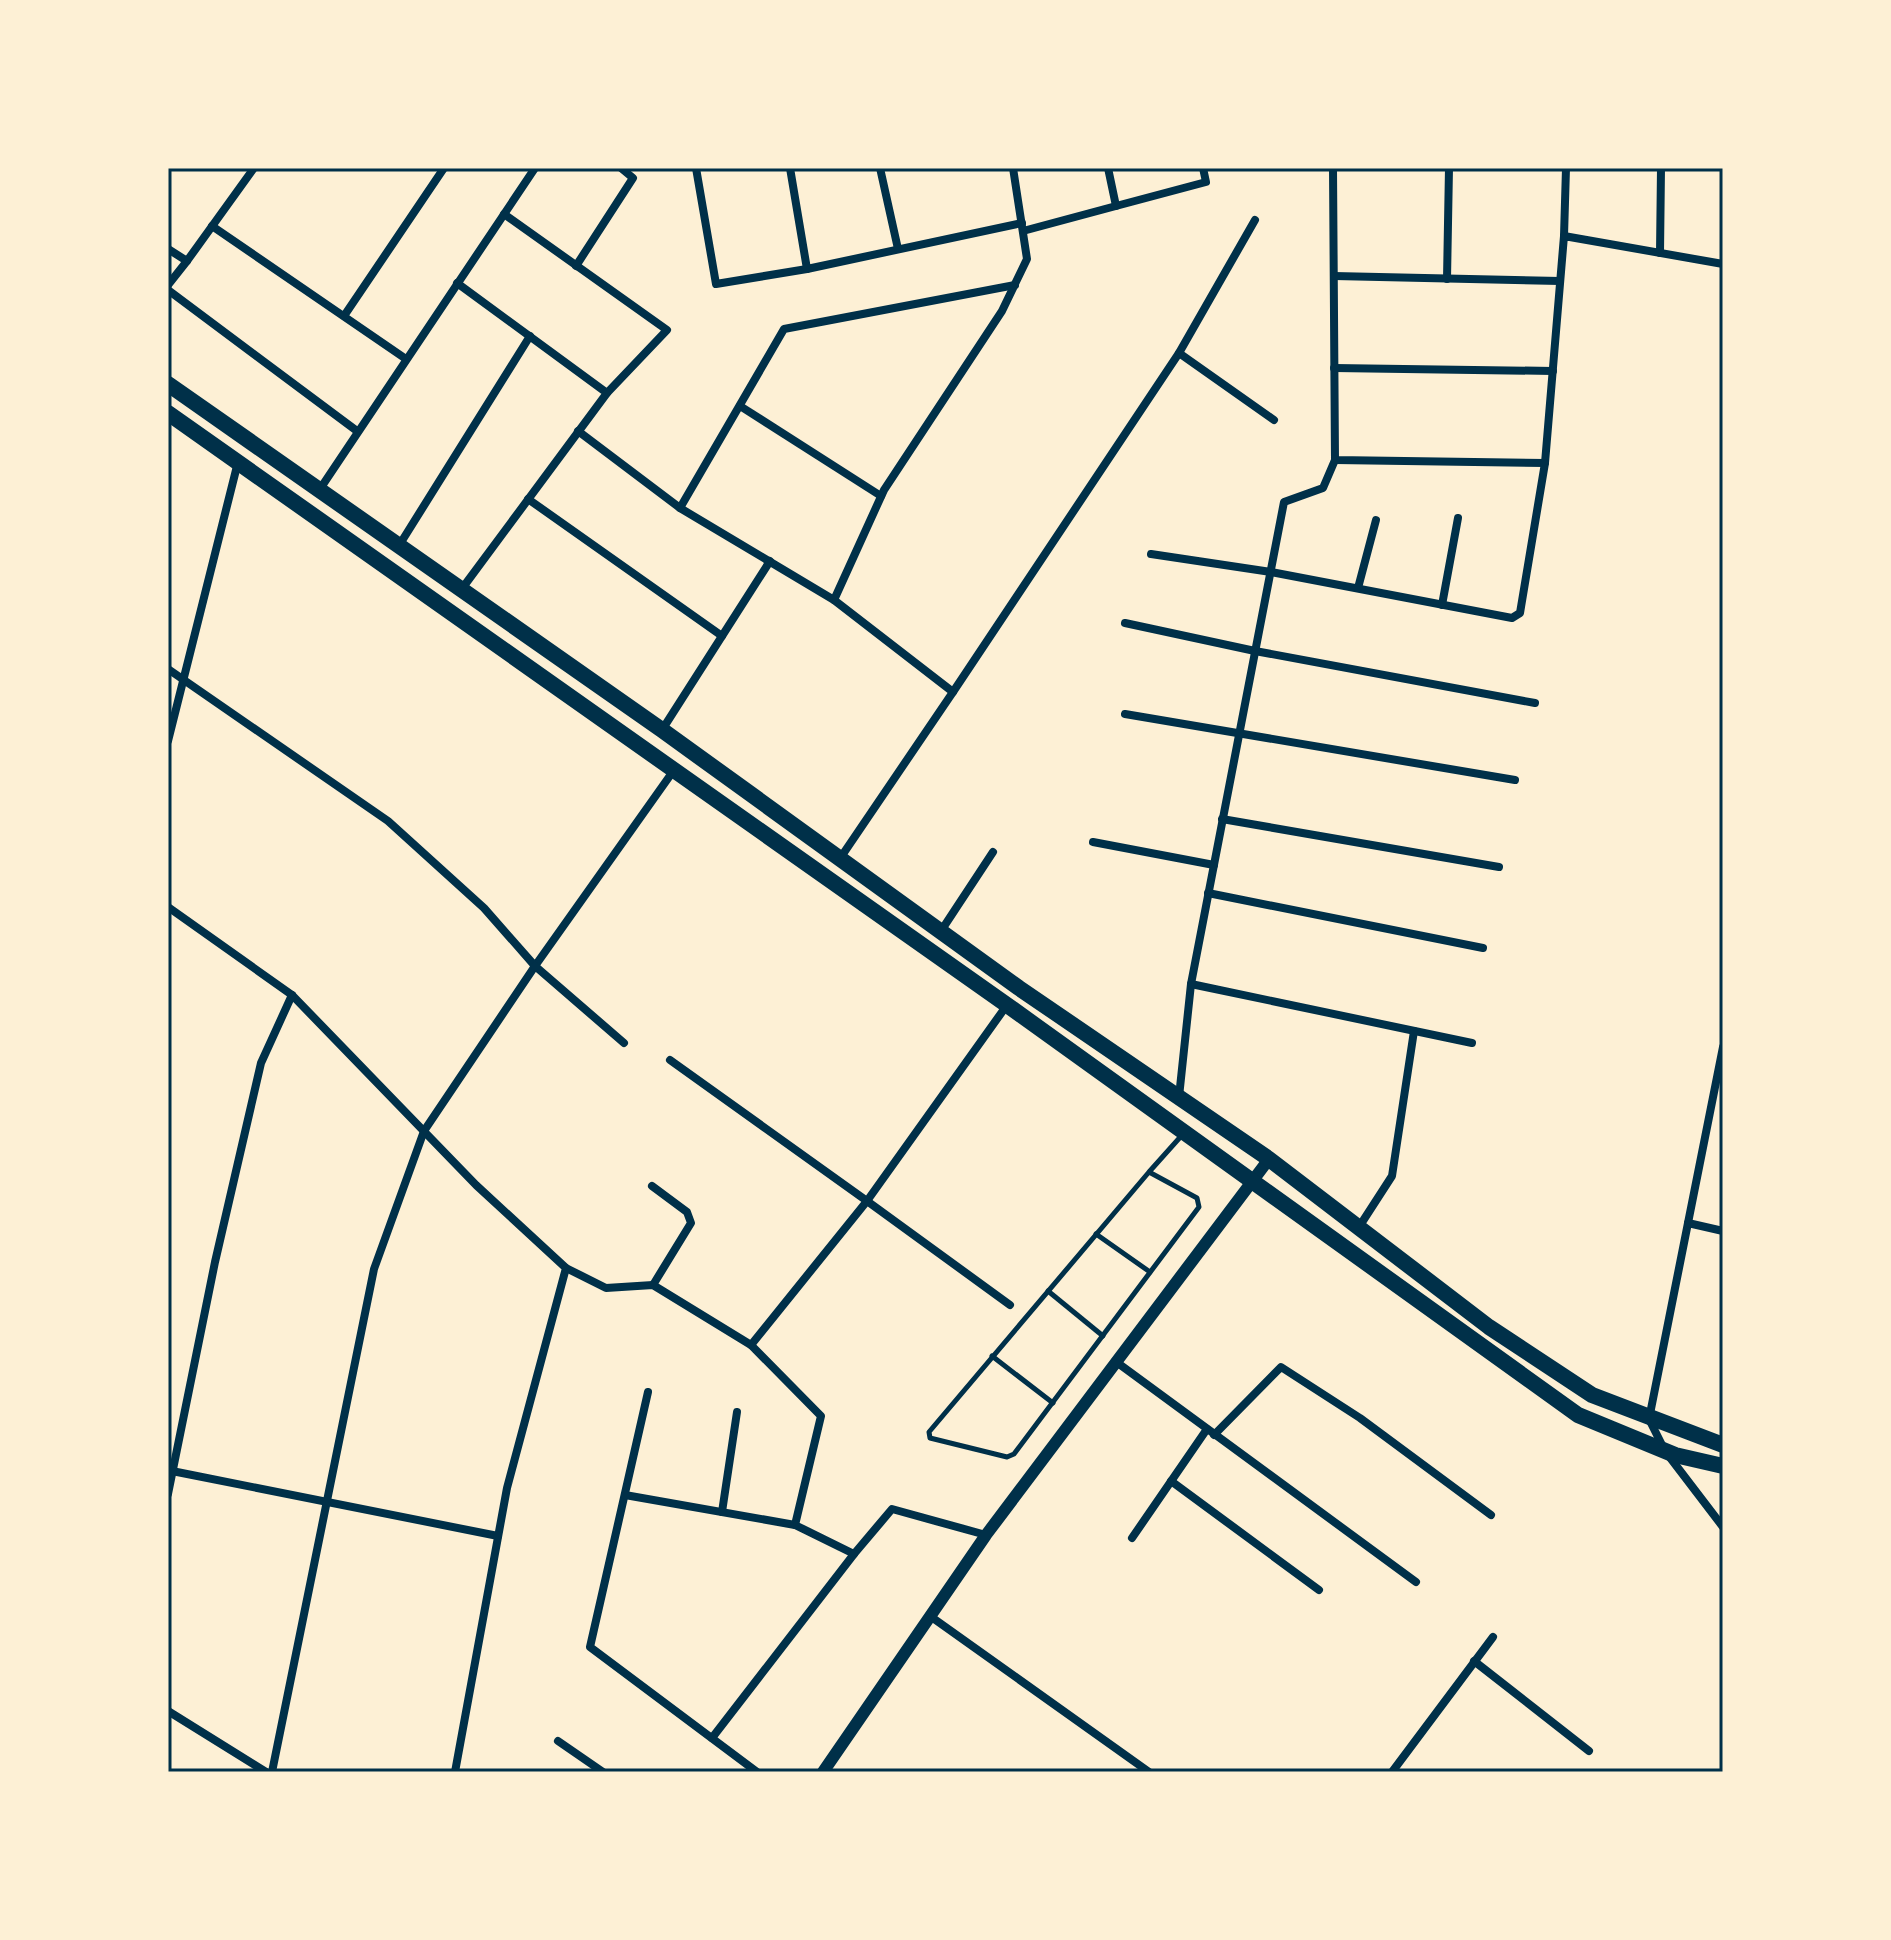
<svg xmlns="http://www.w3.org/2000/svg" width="1891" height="1940" viewBox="0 0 1891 1940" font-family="Cabin,sans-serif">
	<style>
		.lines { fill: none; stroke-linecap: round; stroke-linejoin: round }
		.service { stroke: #003049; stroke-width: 5 }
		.minor { stroke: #003049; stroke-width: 8 }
		.tertiary { stroke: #003049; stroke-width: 12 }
		.trunk { stroke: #003049; stroke-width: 16 }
		.neatline { fill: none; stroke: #003049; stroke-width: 3 }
	</style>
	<rect width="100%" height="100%" fill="#fdf0d5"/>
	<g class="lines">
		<g class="service">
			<path d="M1149 1172 1197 1198 1199 1207 1014 1454 1007 1457 930 1438 929 1432 1149 1172 1183 1134"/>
			<path d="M1096 1234 1150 1272"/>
			<path d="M1048 1291 1103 1336"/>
			<path d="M992 1356 1053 1403"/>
		</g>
		<g class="minor">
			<path d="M696 168 716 284 807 269 1022 223"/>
			<path d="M790 168 807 269"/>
			<path d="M880 168 898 249"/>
			<path d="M1333 168 1335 460 1545 463 1564 236 1723 264"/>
			<path d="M1116 206 1206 182 1203 168"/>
			<path d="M504 214 667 330 607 393"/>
			<path d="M212 226 406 359"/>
			<path d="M1023 231 1116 206 1108 168"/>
			<path d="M1564 236 1566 168"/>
			<path d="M168 249 187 261 168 285"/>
			<path d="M1660 253 1661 168"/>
			<path d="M187 261 254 168"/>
			<path d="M576 266 633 178 621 168"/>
			<path d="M1334 276 1560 281"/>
			<path d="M1447 279 1449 168"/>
			<path d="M457 283 607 393 461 590"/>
			<path d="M168 290 357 431"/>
			<path d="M344 316 444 168"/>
			<path d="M1179 353 1274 420"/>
			<path d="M1334 368 1553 371"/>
			<path d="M740 406 881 496"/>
			<path d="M578 431 680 508 834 600"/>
			<path d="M320 489 535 168"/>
			<path d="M528 499 722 636"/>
			<path d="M680 508 784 329 1015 285"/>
			<path d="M400 544 530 336"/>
			<path d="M1151 554 1271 572 1512 618 1520 613 1545 463"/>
			<path d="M1358 588 1376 520"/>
			<path d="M1442 605 1458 518"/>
			<path d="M1125 623 1255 651 1535 703"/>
			<path d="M168 669 388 821 484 908 535 966 674 770"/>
			<path d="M953 692 1179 353 1255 220"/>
			<path d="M1125 714 1515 780"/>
			<path d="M662 730 770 561"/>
			<path d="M168 741 238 462"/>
			<path d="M1222 819 1499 867"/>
			<path d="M1093 842 1214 865"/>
			<path d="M841 857 953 692 834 600 884 490 1002 311 1027 259 1013 168"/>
			<path d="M1208 893 1483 948"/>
			<path d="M168 907 292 995 476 1185 566 1268 507 1488 455 1772"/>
			<path d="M941 931 993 852"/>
			<path d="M1191 984 1472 1043"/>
			<path d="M1723 1047 1649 1419 1665 1451 1723 1527"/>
			<path d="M670 1060 867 1201 1007 1005"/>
			<path d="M1179 1097 1191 984 1284 502 1323 488 1335 460"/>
			<path d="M652 1186 687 1212 691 1223 653 1285"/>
			<path d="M1688 1223 1723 1231"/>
			<path d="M1359 1227 1392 1176 1414 1031"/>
			<path d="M566 1268 606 1288 653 1285 751 1345 867 1201 1010 1305"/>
			<path d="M751 1345 821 1416 795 1525 854 1554 892 1509 986 1535"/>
			<path d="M1115 1361 1416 1582"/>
			<path d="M648 1392 590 1647 757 1772"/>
			<path d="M1214 1435 1281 1367 1360 1418 1491 1515"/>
			<path d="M172 1471 498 1536"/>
			<path d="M1171 1481 1319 1590"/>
			<path d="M168 1494 215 1262 261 1063 292 995"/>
			<path d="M625 1495 795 1525"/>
			<path d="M722 1512 737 1412"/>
			<path d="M1132 1538 1207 1429"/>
			<path d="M930 1616 1149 1772"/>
			<path d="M1474 1661 1589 1751"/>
			<path d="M168 1711 266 1772"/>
			<path d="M712 1738 854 1554"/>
			<path d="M558 1741 603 1772"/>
			<path d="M272 1772 374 1269 424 1131 535 966 624 1043"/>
			<path d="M1392 1772 1493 1637"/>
		</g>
		<path class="tertiary" d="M823 1772 986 1535 1269 1159"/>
		<g class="trunk">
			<path d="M168 384 662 730 1019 988 1269 1159 1489 1327 1592 1395 1723 1445"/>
			<path d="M168 413 1007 1005 1578 1415 1675 1455 1723 1466"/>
		</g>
	</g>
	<rect width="1891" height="1940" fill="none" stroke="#fdf0d5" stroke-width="340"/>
	<rect x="170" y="170" width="1551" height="1600" class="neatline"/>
</svg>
